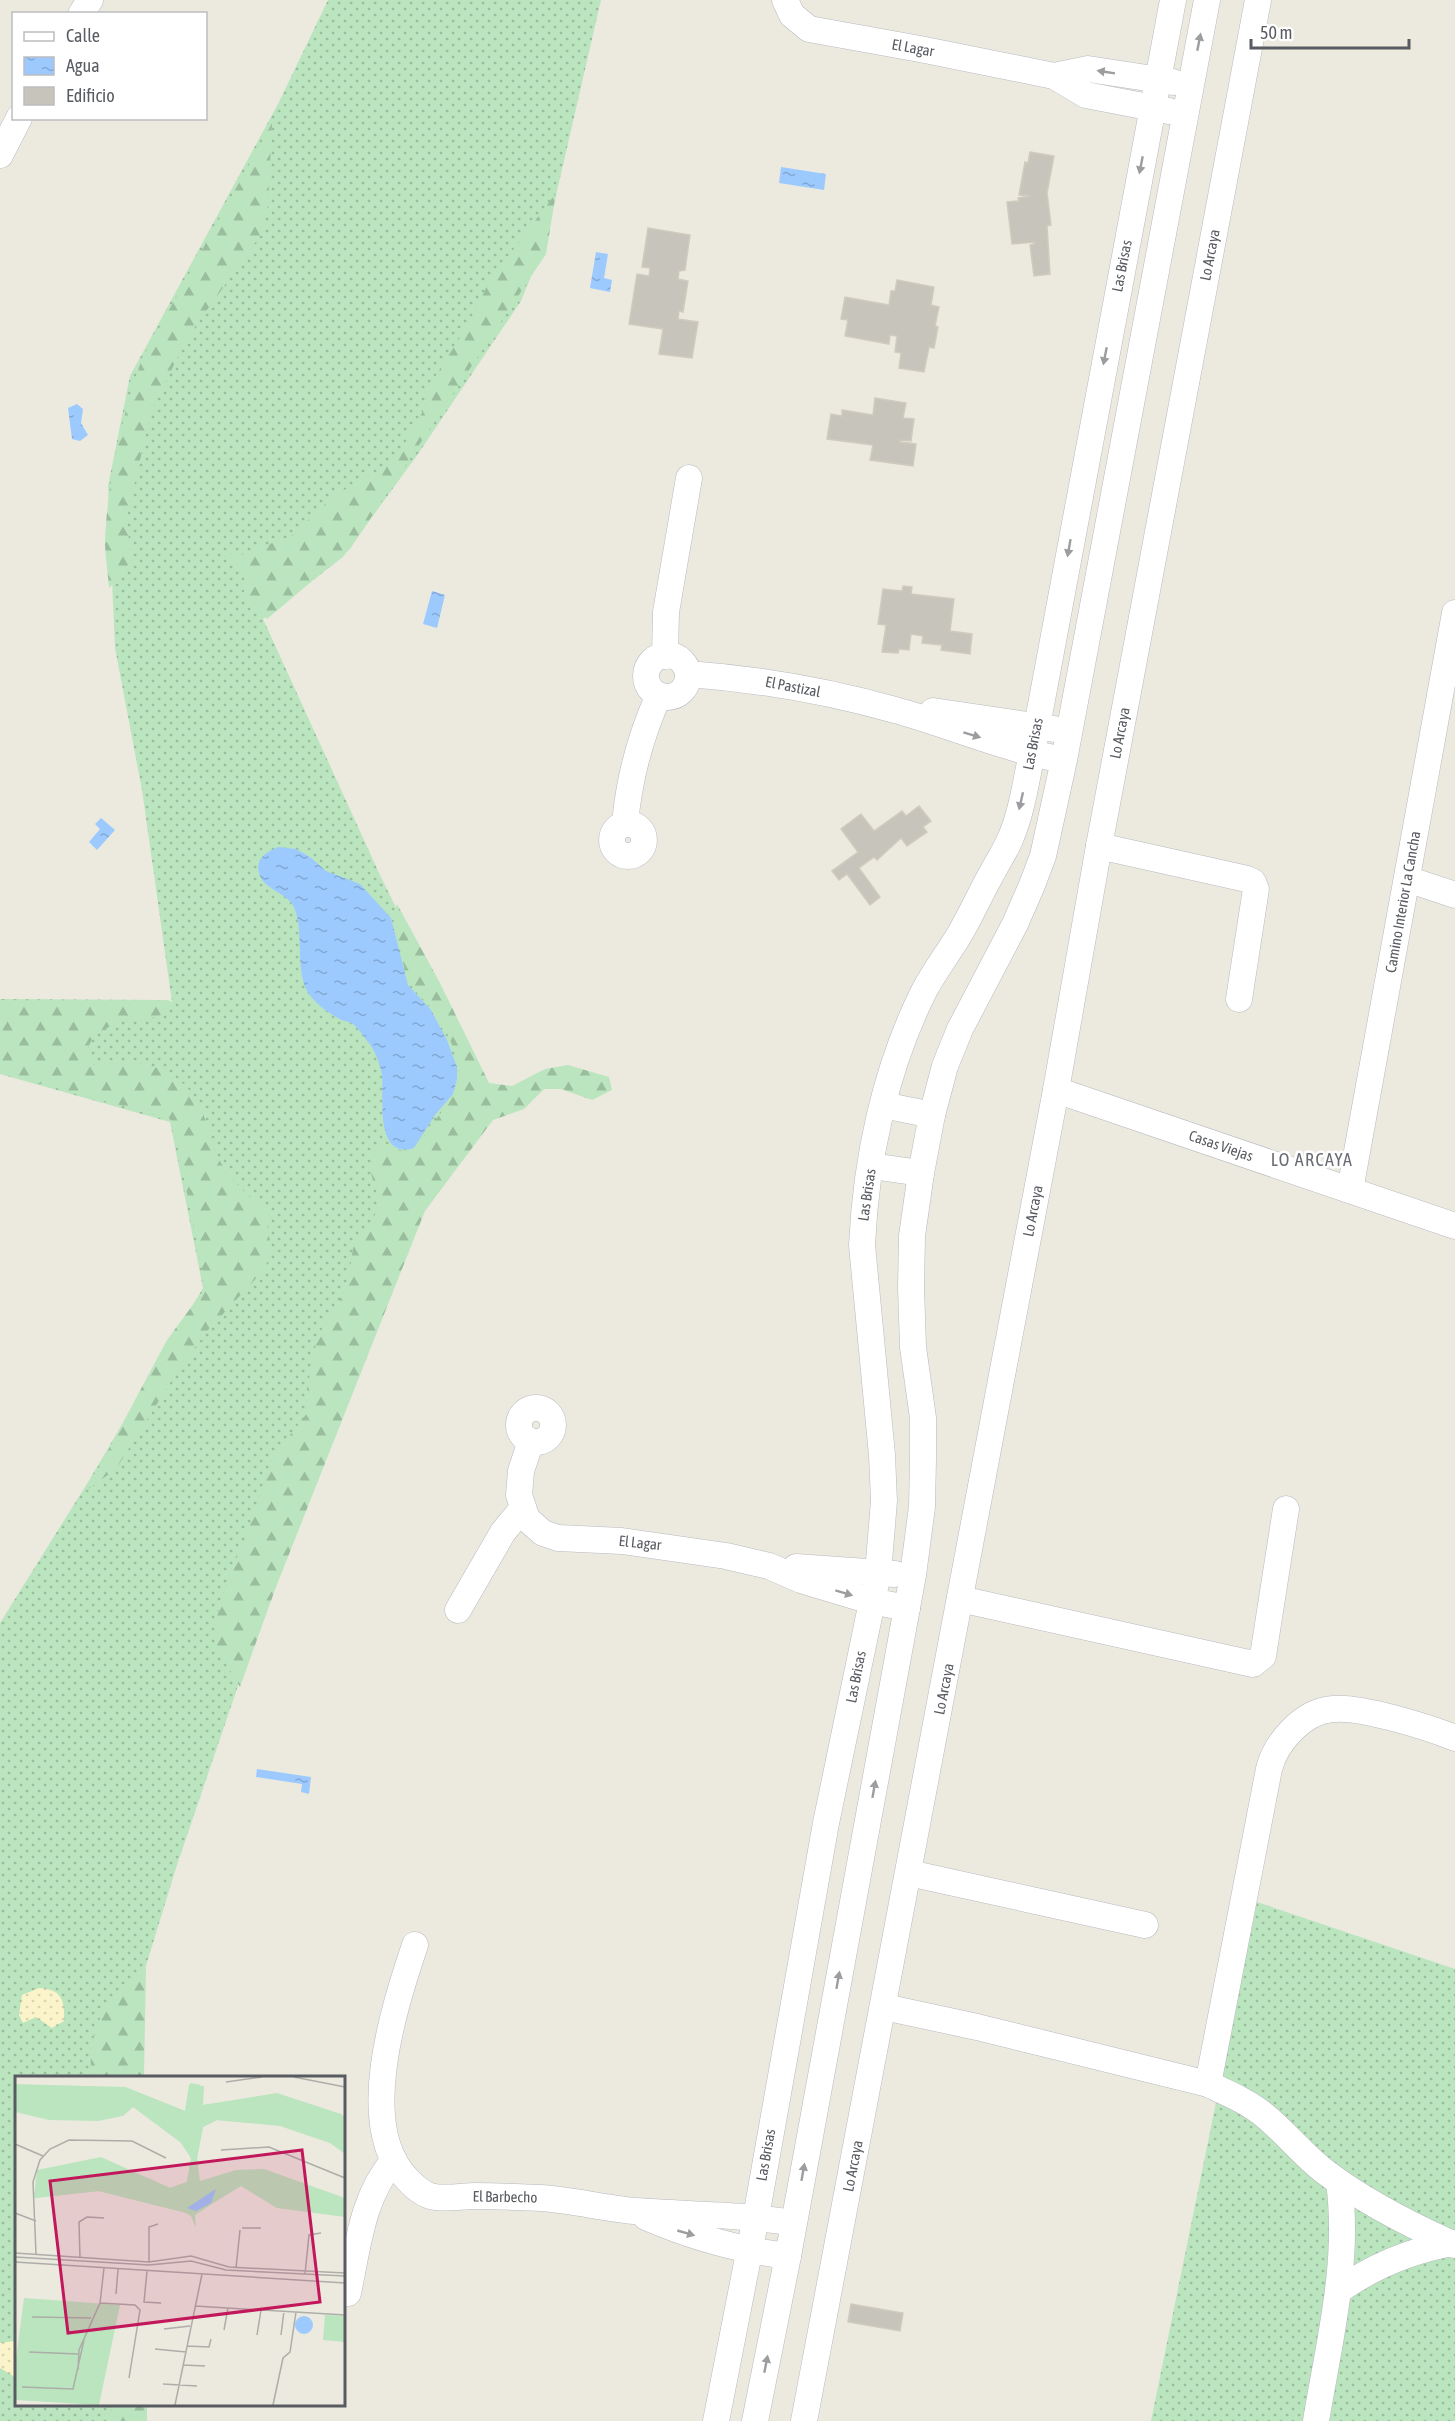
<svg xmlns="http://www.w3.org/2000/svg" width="1455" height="2421" viewBox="0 0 1455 2421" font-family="'Asap Condensed',sans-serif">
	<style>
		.grass { fill: url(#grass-dots) }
		.forest { fill: url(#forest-firs) }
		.sand { fill: url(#sand-dots) }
		.water { fill: url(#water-ripples) }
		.building { fill: #c7c4bc; stroke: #d0ccbd; stroke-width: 1.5 }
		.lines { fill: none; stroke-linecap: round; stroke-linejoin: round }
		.minor-casing { stroke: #b7b9bf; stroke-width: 27 }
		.minor { stroke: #fff; stroke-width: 26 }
		.oneway { fill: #9b9da0 }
		.labels { text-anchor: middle; stroke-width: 5; stroke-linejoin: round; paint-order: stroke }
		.street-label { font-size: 15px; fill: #585b61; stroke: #fff }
		.quarter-label { font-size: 18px; letter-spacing: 1.5px; fill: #696d73; stroke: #fff }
		.inset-road { fill: none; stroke: #adada9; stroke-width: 1.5 }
		.view { fill: #c2185b; fill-opacity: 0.15; stroke: #c2185b; stroke-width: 3 }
		.inset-edge { fill: none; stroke: #585b61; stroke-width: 3 }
	</style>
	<defs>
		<pattern id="grass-dots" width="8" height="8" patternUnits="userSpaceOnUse" patternTransform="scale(1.5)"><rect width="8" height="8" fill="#bae5be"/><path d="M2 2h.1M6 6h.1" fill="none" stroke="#9abd9e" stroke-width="1.8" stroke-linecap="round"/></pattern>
		<pattern id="forest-firs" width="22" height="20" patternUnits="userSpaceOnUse" patternTransform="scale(1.5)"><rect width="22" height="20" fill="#bae5be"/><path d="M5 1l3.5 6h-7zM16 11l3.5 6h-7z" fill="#9abd9e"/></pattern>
		<pattern id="sand-dots" width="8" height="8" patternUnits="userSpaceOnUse" patternTransform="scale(1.5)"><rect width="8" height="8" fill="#fbf4cb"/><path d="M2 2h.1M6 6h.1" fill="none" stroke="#d9d3b1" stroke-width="1.8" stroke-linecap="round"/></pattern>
		<pattern id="water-ripples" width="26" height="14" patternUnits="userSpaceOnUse" patternTransform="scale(1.5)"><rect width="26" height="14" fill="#9ccaff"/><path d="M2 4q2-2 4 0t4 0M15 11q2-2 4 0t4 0" fill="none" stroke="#82a7d2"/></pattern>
	</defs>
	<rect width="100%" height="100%" fill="#eceadf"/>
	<g class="grass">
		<path d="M328 0H601L546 239 521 301 418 454 343 557 263 619 380 875 486 1091 424 1209 274 1589 239 1683 176 1868 145 1969 143 2077 16 2078V2404L146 2405V2421H0V1623L88 1482 203 1288 170 1122 0 1074V999L168 1000 172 1002 142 790 115 648 108 486 130 376 279 102Z"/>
		<path d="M1257 1902 1455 1969V2421H1151Z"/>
	</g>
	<g class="forest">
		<path d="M272 123 268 205 262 233 187 338 151 412 126 521 132 558 129 569 109 588C108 572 105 556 105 541 107 485 123 411 142 359Z"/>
		<path d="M556 193 546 254 350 549 267 619 244 597V576L220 553 241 555 291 536 335 495 376 472 401 450 422 413 427 390 469 323 490 280Z"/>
		<path d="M397 904 440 983 489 1083 512 1086 545 1069 568 1065 609 1077 612 1090 592 1100 561 1089H544L524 1109 493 1120 425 1211 276 1587 240 1687 217 1649 214 1626 232 1567 243 1545 273 1457 308 1412 307 1389 317 1339 330 1312 343 1295 349 1278 353 1247 361 1234 372 1223 380 1200C372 1180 362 1156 384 1143 405 1153 413 1157 425 1135 435 1117 456 1100 458 1080 461 1057 445 1025 431 1008 425 1000 415 993 410 983 403 970 402 954 398 939 394 923 391 920 397 904Z"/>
		<path d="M0 1001 169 1003 164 1014 146 1020 120 1021 94 1035 86 1052 94 1065C139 1057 183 1066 202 1111 209 1128 212 1148 221 1163 233 1183 251 1198 269 1213L267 1224 272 1254 261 1273 208 1330 177 1372 116 1469 87 1490 167 1340 206 1287 172 1119 0 1073Z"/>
		<path d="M146 1968 144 2077H92C87 2046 97 2013 120 1990 128 1983 138 1976 146 1968Z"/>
		<path d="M112 2405H147V2421H108Z"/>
	</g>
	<g class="sand">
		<path d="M39 1988C62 1989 65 2001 64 2021L52 2028 36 2017 23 2023 19 2015 22 1995Z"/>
		<path d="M14 2341 16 2345 15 2377 0 2368V2343Z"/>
	</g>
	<g class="water">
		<path d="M781 167 826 174 824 190 779 183Z"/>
		<path d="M596 252 608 254 604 278 612 280 610 292 590 288Z"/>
		<path d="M77 404 83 409 81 423 88 435 80 441 72 439 68 408Z"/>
		<path d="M432 591 445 595 437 628 423 624Z"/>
		<path d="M101 818 115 830 97 850 89 842 100 829 95 824Z"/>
		<path d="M278 847 296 849 310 857 326 871 360 884 391 918 408 985 431 1010 447 1040 457 1067V1079L453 1094 435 1115 414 1148C374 1160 384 1097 382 1075 380 1062 374 1048 365 1038 361 1033 358 1028 353 1024 348 1021 341 1021 336 1017 326 1011 311 1000 306 989 295 964 305 924 292 904 284 892 262 888 259 873 255 858 267 852 278 847Z"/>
		<path d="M257 1769 311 1777 309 1794 301 1792 302 1784 256 1777Z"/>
	</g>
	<g class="building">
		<path d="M1030 152 1054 156 1047 193 1051 225 1047 226 1050 274 1034 276 1030 245 1034 244V242L1012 244 1007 202 1019 201 1018 198 1030 196 1019 195 1025 162 1028 163Z"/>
		<path d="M648 228 690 235 685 270 679 271 678 279 688 281 683 312 679 311 678 319 698 322 692 358 659 354 663 329 629 324 637 274 649 276 650 268 642 267Z"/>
		<path d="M897 280 934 287 931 305 939 307 935 326 938 327 934 348 929 347 924 372 899 368 901 353 895 352 897 336 890 335 889 344 845 336 848 320 841 319 845 297 889 305 891 291H895Z"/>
		<path d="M875 398 906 403 903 418 914 419 911 441 900 440V442L916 444 913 466 870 460 873 445 827 439 831 414 842 416V410L873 415Z"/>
		<path d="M903 586 912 587 911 594 954 599 950 631 972 634 970 654 941 650 942 645 922 643 923 636 911 634 909 650 899 649 898 653 882 652 886 625 878 624 883 589 902 591Z"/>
		<path d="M919 806 931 821 923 827 927 832 907 846 901 838 877 860 874 857 859 868 880 897 870 905 847 874 839 880 832 871 858 852 841 829 861 814 874 831 902 811 906 816Z"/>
		<path d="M851 2304 903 2313 900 2331 848 2322Z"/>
	</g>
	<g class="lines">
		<defs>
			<g id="minor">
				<path d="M785 0 792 15 809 29 920 49 1054 76 1086 95 1169 111"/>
				<path d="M81 14 90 0"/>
				<path d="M1054 76 1088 69 1173 82"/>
				<path d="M0 155 19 118"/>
				<circle cx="667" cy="676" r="21"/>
				<path d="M665 656 666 612 689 478"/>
				<path d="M688 674C758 679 827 691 895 710 947 724 996 746 1049 757"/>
				<path d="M933 711 1054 729"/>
				<circle cx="628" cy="840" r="16"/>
				<path d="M625 824C629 778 640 737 659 695"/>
				<path d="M1099 846 1247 879 1253 882 1256 889 1239 999"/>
				<path d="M1407 879 1455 895"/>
				<path d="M1056 1090 1455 1226"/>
				<path d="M883 1105 932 1115"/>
				<path d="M871 1166 921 1173"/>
				<path d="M1350 1190 1455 613"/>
				<circle cx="536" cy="1425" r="17"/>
				<path d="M531 1441 521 1471 519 1495 527 1519 543 1533 558 1538 622 1541 726 1556 769 1566 801 1580 871 1601 907 1608"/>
				<path d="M796 1567 895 1574"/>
				<path d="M960 1599 1253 1664 1263 1656 1286 1509"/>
				<path d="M458 1610 503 1532 523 1508"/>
				<path d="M909 1873 1145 1925"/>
				<path d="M415 1945C394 2008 355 2127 408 2180 415 2187 421 2193 430 2196 445 2200 461 2196 476 2196 497 2196 518 2197 540 2198 572 2200 603 2208 635 2211 688 2215 741 2214 793 2223"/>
				<path d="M884 2007 977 2027 1208 2084C1227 2093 1247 2101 1264 2115 1285 2132 1302 2154 1324 2171 1363 2201 1410 2225 1455 2245"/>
				<path d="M1208 2084 1269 1769C1276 1742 1303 1711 1333 1709 1360 1706 1428 1727 1455 1738"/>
				<path d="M646 2217C692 2237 739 2250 788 2256"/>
				<path d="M1338 2291C1373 2266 1409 2251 1452 2243"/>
				<path d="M348 2293C358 2246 362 2197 394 2160"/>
				<path d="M716 2421 756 2217 826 1823 878 1573 884 1501 882 1455 862 1245C866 1159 885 1069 924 991 934 972 947 955 958 937 970 917 980 894 992 873 998 861 1006 850 1011 837 1022 811 1026 781 1032 753L1173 0"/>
				<path d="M755 2421 788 2256 913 1575 922 1507 923 1459V1418L913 1347 911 1288 912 1236 921 1173 932 1115 945 1066 960 1029 1015 924 1032 885 1043 856 1064 760 1207 0"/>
				<path d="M804 2421 1056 1090 1099 846 1258 0"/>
				<path d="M1316 2421C1329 2342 1350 2262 1339 2182"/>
			</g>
		</defs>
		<use href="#minor" class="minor-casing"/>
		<use href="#minor" class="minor"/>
	</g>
	<defs><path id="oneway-solid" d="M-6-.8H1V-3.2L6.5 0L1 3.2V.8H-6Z" transform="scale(1.5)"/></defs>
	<g class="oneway">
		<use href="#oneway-solid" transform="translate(1199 42) rotate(-79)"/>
		<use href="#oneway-solid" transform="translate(1106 72) rotate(-171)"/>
		<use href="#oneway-solid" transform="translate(1141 165) rotate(101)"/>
		<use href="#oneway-solid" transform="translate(1105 356) rotate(101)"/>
		<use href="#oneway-solid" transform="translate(1069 548) rotate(100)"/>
		<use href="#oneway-solid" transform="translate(972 735) rotate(17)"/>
		<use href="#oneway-solid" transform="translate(1021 801) rotate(103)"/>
		<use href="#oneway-solid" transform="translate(844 1593) rotate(17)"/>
		<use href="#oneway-solid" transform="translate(874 1789) rotate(-80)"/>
		<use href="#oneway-solid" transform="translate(838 1980) rotate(-80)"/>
		<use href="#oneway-solid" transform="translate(803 2172) rotate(-80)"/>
		<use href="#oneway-solid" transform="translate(686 2233) rotate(16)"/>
		<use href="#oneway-solid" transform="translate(766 2364) rotate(-79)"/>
	</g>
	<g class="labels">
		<g class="street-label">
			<text transform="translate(913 48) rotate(10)" y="5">El Lagar</text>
			<text transform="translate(1210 255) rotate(-79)" y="5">Lo Arcaya</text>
			<text transform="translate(1122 266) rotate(-79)" y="5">Las Brisas</text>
			<text transform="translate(793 687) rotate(11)" y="5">El Pastizal</text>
			<text transform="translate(1120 733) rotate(-79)" y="5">Lo Arcaya</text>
			<text transform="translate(1033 744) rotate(-79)" y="5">Las Brisas</text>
			<text transform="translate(1403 902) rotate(-80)" y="5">Camino Interior La Cancha</text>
			<text transform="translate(1221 1146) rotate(19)" y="5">Casas Viejas</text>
			<text transform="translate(867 1195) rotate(-82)" y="5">Las Brisas</text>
			<text transform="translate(1033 1211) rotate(-79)" y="5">Lo Arcaya</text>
			<text transform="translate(640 1543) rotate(6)" y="5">El Lagar</text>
			<text transform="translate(856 1677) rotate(-79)" y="5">Las Brisas</text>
			<text transform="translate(944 1689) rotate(-79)" y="5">Lo Arcaya</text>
			<text transform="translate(766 2155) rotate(-80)" y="5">Las Brisas</text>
			<text transform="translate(853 2166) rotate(-79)" y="5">Lo Arcaya</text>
			<text transform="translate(505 2197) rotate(1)" y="5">El Barbecho</text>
		</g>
		<g class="quarter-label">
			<text x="1312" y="1166">LO ARCAYA</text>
		</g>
	</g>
	<g transform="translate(15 2076)">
		<rect width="330" height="330" fill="#eceadf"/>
		<path d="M0 8 110 11 170 35 174 9 189 10 188 29 262 17 326 38 330 41V78L315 67 265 50 202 44 188 51 182 82 185 105 221 94 249 93 330 122V141L262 132 226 110 179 139 83 115 19 122 22 94 86 81 155 112 172 106 176 83 173 72 118 31 108 40 83 45 34 44 0 36ZM9 222 105 229 84 329 0 324V290Z" fill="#bae5be"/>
		<path d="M175 7 186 9 177 18 175 27 179 31 184 30 186 23 188 29 242 21 204 28 180 44 153 30 137 28 120 16H79L66 11H110L170 35ZM115 27 146 44 152 55 118 31 108 39 95 42ZM201 36H216L235 47 202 44 188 51 182 82 184 105 178 97 176 108 164 118 135 105 133 102 155 112 172 106 176 82 166 67 177 65 183 48ZM74 110 84 115 20 122 19 116 24 115 40 117ZM120 117 171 128 180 136 198 127 180 139 181 152 176 140 166 134 114 121Z" fill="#bae5be"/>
		<path d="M310 239 330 240V266L308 264Z" fill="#bae5be"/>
		<path d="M201 113 196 127 181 135 172 132ZM280 249a9 9 0 1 1 18 0a9 9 0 1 1-18 0Z" fill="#9ccaff"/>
		<path class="inset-road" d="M279 1 330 11M211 6 247 1M0 68 28 80M206 74 254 71 330 102M0 137 21 145M227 152H246M0 177 134 186 176 180 214 191 330 197M21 178 18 106 25 84 35 73 54 64 117 65 151 82M0 181 134 189 176 185 211 194 330 200M65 182 64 146 72 141 89 142M0 186 330 207M134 186V151L143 148M221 192 225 154M132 195 129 226 146 227M290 198 294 159 306 157M101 218 103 193M85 227 120 229 125 234 114 302M180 230 330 239M17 241 76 242M149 253 175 250M209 254 213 232M242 259 246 234M266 259 269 235M172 270 194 271 196 263M140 273 171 276M14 276 63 278M168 289 190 290M63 294 64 274 85 227 89 192M148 308 182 310M7 311 58 313 69 264M160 329 187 198M258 329 268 282 275 276 281 236"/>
		<path class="view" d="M287 74 305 226 53 257 35 105Z"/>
		<rect width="330" height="330" class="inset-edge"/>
	</g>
	<rect x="12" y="12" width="195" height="108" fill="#ffffff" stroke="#bcbdc0" stroke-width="1.5"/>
	<rect x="24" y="32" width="30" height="9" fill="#ffffff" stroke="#bcbdc0" stroke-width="1.5"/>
	<text x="66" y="42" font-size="18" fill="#585b61">Calle</text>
	<rect x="24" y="57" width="30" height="18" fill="url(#water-ripples)" stroke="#bcbdc0" stroke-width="1.5"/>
	<text x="66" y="72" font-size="18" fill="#585b61">Agua</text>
	<rect x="24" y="87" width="30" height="18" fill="#c7c4bc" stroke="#bcbdc0" stroke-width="1.5"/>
	<text x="66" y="102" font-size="18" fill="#585b61">Edificio</text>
	<path d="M1251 39v9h158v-9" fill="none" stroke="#585b61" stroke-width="3"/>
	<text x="1260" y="39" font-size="18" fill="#585b61" stroke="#ffffff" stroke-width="4.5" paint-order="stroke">50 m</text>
</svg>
